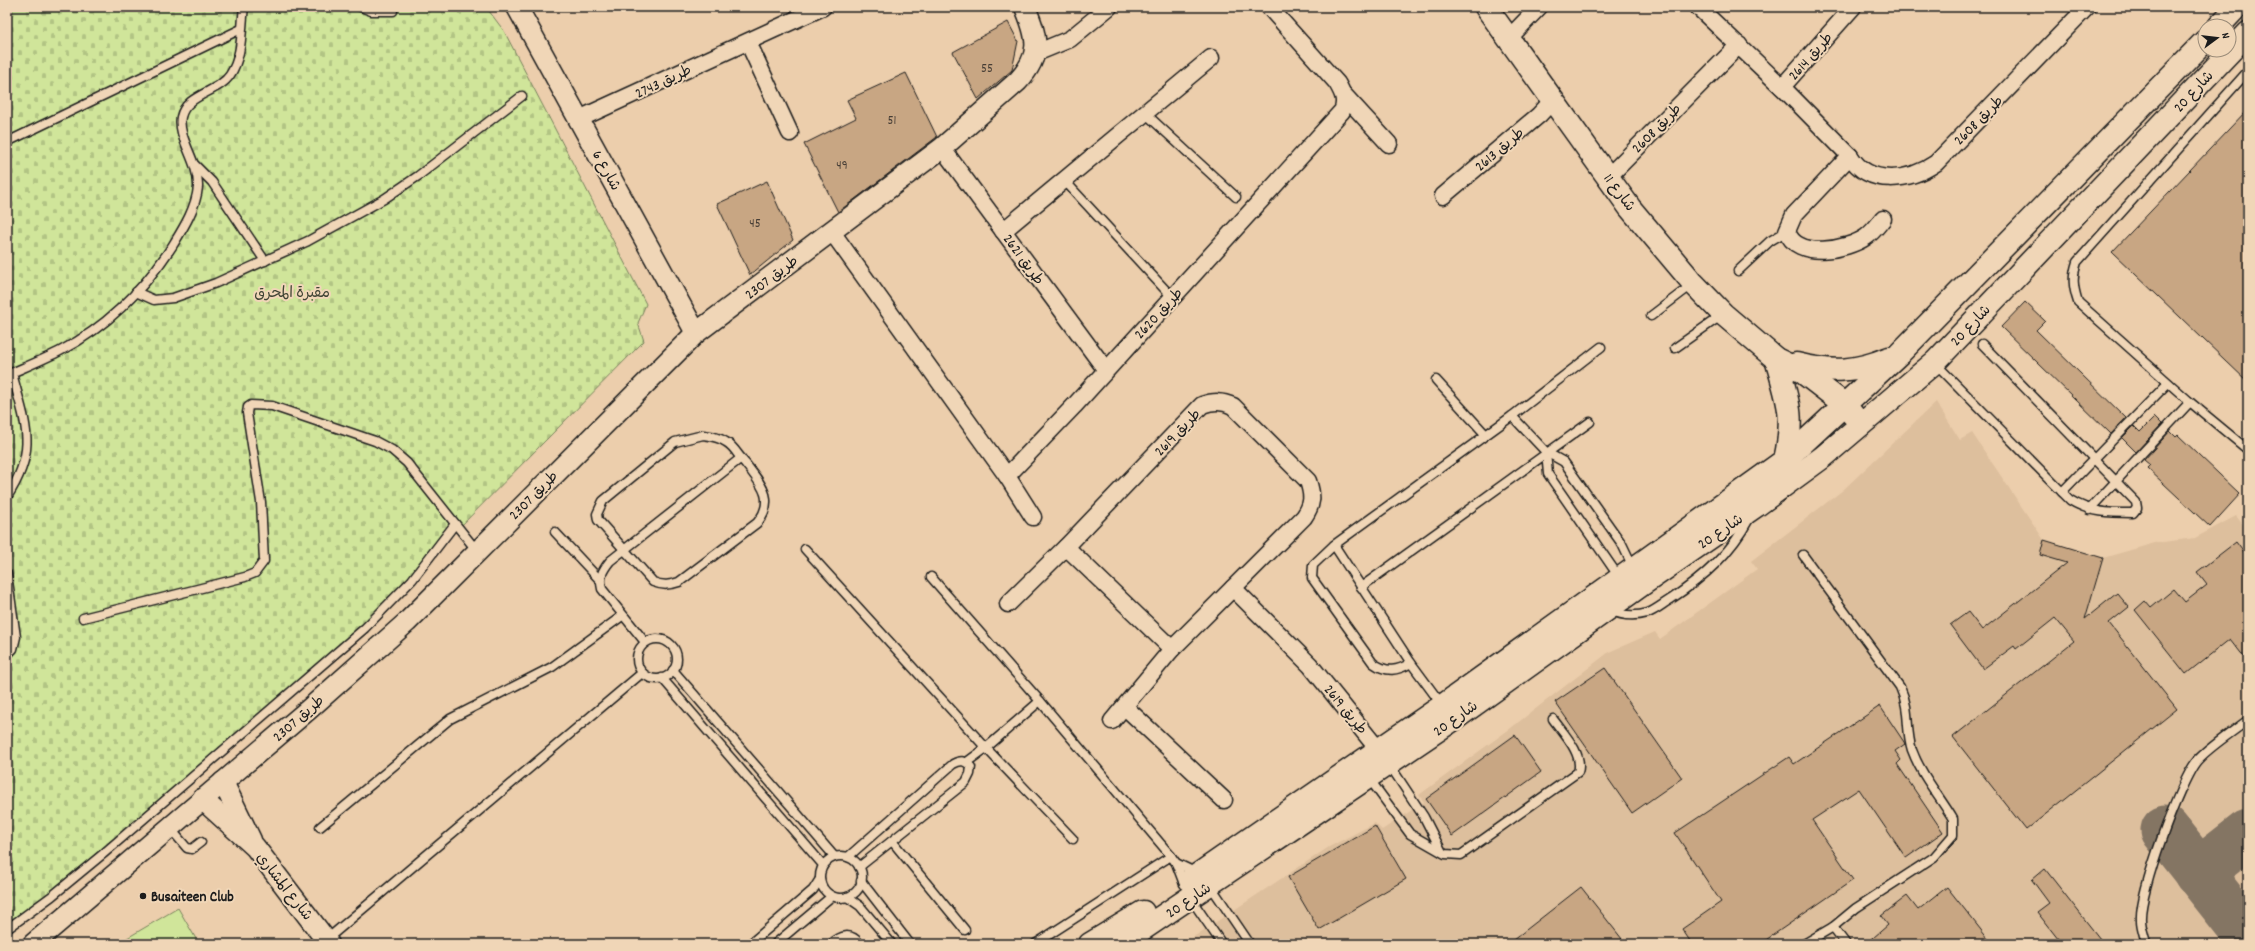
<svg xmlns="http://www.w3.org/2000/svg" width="2255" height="951" viewBox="0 0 2255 951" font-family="Dekko,'Playpen Sans Arabic',sans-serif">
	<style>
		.built { fill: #ddbf9d }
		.cemetery { fill: url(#cemetery-stones); stroke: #76805b }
		.park { fill: #d0e59a; stroke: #76805b }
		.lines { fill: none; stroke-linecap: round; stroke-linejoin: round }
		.taxiway { stroke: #847564; stroke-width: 49 }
		.building { fill: #c8a683; stroke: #1c1c1c }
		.service-casing { stroke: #1c1c1c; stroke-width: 11 }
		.minor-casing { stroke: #1c1c1c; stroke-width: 19 }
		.tertiary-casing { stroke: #1c1c1c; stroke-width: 23 }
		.secondary-casing { stroke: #1c1c1c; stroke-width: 25 }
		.service { stroke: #f0d6b7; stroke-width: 8 }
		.minor { stroke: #f0d6b7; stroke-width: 16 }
		.tertiary { stroke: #f0d6b7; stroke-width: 20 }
		.secondary { stroke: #f0d6b7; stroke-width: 22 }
		.poi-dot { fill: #1c1c1c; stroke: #f0d6b7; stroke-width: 1.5 }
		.labels { text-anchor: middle; stroke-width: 4; stroke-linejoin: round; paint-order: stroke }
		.number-label { font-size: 13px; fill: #473e36 }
		.street-label { font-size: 15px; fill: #1c1c1c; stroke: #f0d6b7 }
		.park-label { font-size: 15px; fill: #404435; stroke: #f0d6b7 }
		.poi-label { font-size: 15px; font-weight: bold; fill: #1c1c1c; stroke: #f0d6b7; text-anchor: start }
	</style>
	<defs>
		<pattern id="cemetery-stones" width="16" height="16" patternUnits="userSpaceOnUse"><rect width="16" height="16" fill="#d0e59a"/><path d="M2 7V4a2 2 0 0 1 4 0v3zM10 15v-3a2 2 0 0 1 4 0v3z" fill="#b2c484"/></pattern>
	</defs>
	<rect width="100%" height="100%" fill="#ecceac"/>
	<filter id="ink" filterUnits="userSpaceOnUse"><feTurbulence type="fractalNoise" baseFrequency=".025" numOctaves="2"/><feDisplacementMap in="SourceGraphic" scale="8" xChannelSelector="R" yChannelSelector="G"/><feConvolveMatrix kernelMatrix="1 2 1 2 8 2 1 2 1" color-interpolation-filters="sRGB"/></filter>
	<g filter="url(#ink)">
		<path class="built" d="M1936 402 1960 440 1972 433 2044 540 2103 558 2155 543 2195 538 2236 516 2248 531V944H1183L1329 847 1375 823 1382 830 1424 802 1419 795 1507 731 1609 652 1655 632 1660 639 1757 569 1751 561 1843 490Z"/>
		<path class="cemetery" d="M7 7H486L504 31 646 304 638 323 644 341 347 641 7 929Z"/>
		<path class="park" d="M178 908 199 944H117Z"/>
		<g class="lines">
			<g class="taxiway">
				<path d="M2165 830 2248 935"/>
				<path d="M2198 873 2248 834"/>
			</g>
		</g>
		<g class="building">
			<path d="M1008 22 1018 41 1012 70 978 99 953 52Z"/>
			<path d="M906 73 937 137 838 212 804 144 856 118 847 100Z"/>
			<path d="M2248 109V382L2112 252Z"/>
			<path d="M767 181 793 240 750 275 717 204Z"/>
			<path d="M2025 302 2045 321 2036 330 2126 418 2111 434 2001 327Z"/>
			<path d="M2155 417 2162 424 2136 452 2122 438 2134 426 2140 432Z"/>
			<path d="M2170 431 2176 437 2178 435 2240 494 2210 527 2147 468 2150 465 2144 460Z"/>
			<path d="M2044 540 2103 558 2085 619 2117 593 2129 607 2109 623 2177 709 2026 830 1953 737 2074 641 2055 618 2016 649 2014 646 1983 669 1950 625 1968 612 1982 630 2067 563 2040 555Z"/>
			<path d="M2236 542 2248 558V662L2230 639 2186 674 2135 610 2145 601 2151 608 2174 589 2185 602 2207 585 2197 572Z"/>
			<path d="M1605 668 1682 778 1632 813 1555 702Z"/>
			<path d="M1880 706 1904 742 1905 744 1895 751 1901 760 1897 764 1943 832 1906 858 1859 789 1812 820 1853 880 1760 944H1692L1682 929 1721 902 1675 833 1789 757 1794 764Z"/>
			<path d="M1515 735 1541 772 1452 836 1426 799Z"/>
			<path d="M1375 826 1406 879 1319 930 1288 877Z"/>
			<path d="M2045 869 2104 944H2062L2037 912 2049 903 2032 880Z"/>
			<path d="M1581 887 1626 944H1508Z"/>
			<path d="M1947 887 1992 944H1866L1888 925 1881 916 1907 896 1918 910Z"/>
		</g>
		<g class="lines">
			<defs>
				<g id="service">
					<path d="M361 7 371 11H393"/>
					<path d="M2248 71 2077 262C2072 277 2073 287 2078 302L2190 402 2248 450"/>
					<path d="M1145 113 1236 197"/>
					<path d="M7 142 241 29"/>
					<path d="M195 165 212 182 265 261"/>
					<path d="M1064 180 1172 297"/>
					<path d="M1738 271 1770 241 1787 231"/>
					<path d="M136 292 154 300 173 298 216 283 308 241 384 199 418 176 522 96"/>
					<path d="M1651 316 1693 284"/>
					<path d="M1675 348 1722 315"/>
					<path d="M1935 363 2070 500C2091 513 2109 513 2133 513L2137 508 2136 502 1982 344"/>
					<path d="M7 375C25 367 45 359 62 350 108 326 145 288 173 245 184 227 196 208 198 187 199 162 177 138 181 117 186 94 218 93 230 75 243 56 241 29 244 7"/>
					<path d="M1436 380 1486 435"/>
					<path d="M1512 416 1546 452 1564 462 1622 544 1633 567"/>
					<path d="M703 435C711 436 719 437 726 442 734 446 739 457 745 463 760 483 777 499 757 523L679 582C670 585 663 586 653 582L598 520 597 514 603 501 675 442Z"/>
					<path d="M1546 452 1548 474 1619 577"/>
					<path d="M2062 492 2168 383"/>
					<path d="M7 497C39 448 25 424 12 373"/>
					<path d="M2089 510 2190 402"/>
					<path d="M555 532 599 579"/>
					<path d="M1334 545 1411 663 1442 705"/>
					<path d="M805 549 986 748 967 762"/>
					<path d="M1803 555 1900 687C1911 711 1905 728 1912 750 1921 775 1940 797 1953 819V835L1934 857 1856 908 1833 927 1804 944"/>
					<path d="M7 574 16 637 13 649 7 655"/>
					<path d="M931 577 1040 701 1171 856 1176 863 1184 884"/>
					<path d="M1361 587 1590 422"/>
					<path d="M1610 610C1622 616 1634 617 1648 613 1656 610 1664 603 1671 599 1704 577 1731 553 1749 519"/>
					<path d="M83 618 245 577 255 573 264 561 261 502 247 413 248 407 251 405 272 406 375 441 392 450 407 463 477 551"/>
					<circle cx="657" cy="659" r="20"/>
					<path d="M645 642 602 589C599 577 602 571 610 561L741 458"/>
					<path d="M1411 663C1397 671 1387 673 1373 663L1312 578 1313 565 1334 545 1512 416 1601 347"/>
					<path d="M673 670 834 856"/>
					<path d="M662 678 823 865"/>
					<path d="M1040 701 986 748 1073 839"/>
					<path d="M1389 764 1424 817 1442 852"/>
					<path d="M1368 777 1410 834 1445 854 1461 855 1578 772C1584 754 1563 733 1553 719"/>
					<path d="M320 827 450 719 552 667 622 616"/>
					<path d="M170 828 187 848 192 849 201 842"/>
					<path d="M892 841 965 930"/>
					<circle cx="841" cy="877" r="21"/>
					<path d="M848 857 953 764C961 760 965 760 971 767L970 774 966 782 859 867"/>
					<path d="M1176 863 1197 873"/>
					<path d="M861 881 910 944"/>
					<path d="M1210 885 1250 944"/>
					<path d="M847 897 860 906 892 944"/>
					<path d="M1191 899 1222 944"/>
					<path d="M1833 927 1846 944"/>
					<path d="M7 929 52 896 103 854 365 628 412 580 455 524"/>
					<path d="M326 940 642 673"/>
					<path d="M750 944 813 890 820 879"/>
					<path d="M775 944 832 896"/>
					<path d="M831 944C841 935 851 932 860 944"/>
					<path d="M1035 944 1171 856"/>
					<path d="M2146 944C2145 937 2141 928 2141 920 2139 893 2179 784 2196 762 2206 749 2234 731 2248 720"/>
				</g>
				<g id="minor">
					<path d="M1698 7 1782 87 1850 156C1869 187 1910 181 1936 163L2087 7"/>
					<path d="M1508 39 1539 7"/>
					<path d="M748 42 790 133"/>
					<path d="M1036 53 1070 39 1109 7"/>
					<path d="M1782 87 1853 7"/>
					<path d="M1344 95 1389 144"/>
					<path d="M579 119 823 7"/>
					<path d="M942 148 1106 370"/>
					<path d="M1850 156 1794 215 1787 231C1796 260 1847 250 1866 237 1873 232 1878 225 1883 219"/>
					<path d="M1608 177 1739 45"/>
					<path d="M1443 196 1539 115 1553 100"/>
					<path d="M1003 231 1211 58"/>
					<path d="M832 232 1007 476 1033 517"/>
					<path d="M1007 476 1074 406 1342 111C1347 100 1342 92 1337 83L1269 7"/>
					<path d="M1066 547 1172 649"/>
					<path d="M1233 588 1310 665 1385 758"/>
					<path d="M1008 604 1066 547 1202 405C1214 401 1222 401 1233 406L1308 481C1313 496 1313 504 1304 517L1172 649 1112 721"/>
					<path d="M1125 707 1224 800"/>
				</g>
				<g id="tertiary">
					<path d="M517 7 696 333"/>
					<path d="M223 782 251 840"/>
					<path d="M202 799 255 847 329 944"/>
					<path d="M33 944 308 710 407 622 696 333 942 148 1018 81C1042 55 1038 38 1025 7"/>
				</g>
				<g id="secondary">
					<path d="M1486 7 1630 208 1693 283 1723 314 1776 359 1801 371 1844 404 1853 415"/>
					<path d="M2219 26 2237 7"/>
					<path d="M1776 359C1788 401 1795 415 1785 460"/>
					<path d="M1796 364C1832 373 1855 372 1889 358"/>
					<path d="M1190 880 1442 706 1785 460 1899 354 2205 41"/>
					<path d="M1090 944 1143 912"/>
					<path d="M1121 944 1453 720 1640 586 1756 506 1823 457 1935 362 2248 33"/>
				</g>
			</defs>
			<use href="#service" class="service-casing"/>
			<use href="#minor" class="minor-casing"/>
			<use href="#tertiary" class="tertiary-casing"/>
			<use href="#secondary" class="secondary-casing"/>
			<use href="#service" class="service"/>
			<use href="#minor" class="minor"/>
			<use href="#tertiary" class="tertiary"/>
			<use href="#secondary" class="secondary"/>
		</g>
	</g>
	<circle class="poi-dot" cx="143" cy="896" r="4"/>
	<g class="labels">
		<g class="number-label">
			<text x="987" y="72">55</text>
			<text x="892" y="124">51</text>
			<text x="842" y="169">49</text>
			<text x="755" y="227">45</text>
		</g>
		<g class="street-label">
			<text transform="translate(1810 56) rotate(-48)" y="5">طريق 2614</text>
			<text transform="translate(663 81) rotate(-25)" y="5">طريق 2743</text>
			<text transform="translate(2193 91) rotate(-47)" y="5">شارع 20</text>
			<text transform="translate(1978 120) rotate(-45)" y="5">طريق 2608</text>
			<text transform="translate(1656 128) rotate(-45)" y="5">طريق 2608</text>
			<text transform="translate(1499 149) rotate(-40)" y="5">طريق 2613</text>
			<text transform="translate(607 170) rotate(61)" y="5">شارع 6</text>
			<text transform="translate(1620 192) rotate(53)" y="5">شارع 11</text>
			<text transform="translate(1024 259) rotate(54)" y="5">طريق 2621</text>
			<text transform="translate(771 277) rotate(-37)" y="5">طريق 2307</text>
			<text transform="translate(1158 313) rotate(-47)" y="5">طريق 2620</text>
			<text transform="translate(1970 325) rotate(-46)" y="5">شارع 20</text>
			<text transform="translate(1177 432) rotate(-46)" y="5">طريق 2619</text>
			<text transform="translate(533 495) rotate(-45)" y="5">طريق 2307</text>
			<text transform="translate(1720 531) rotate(-34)" y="5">شارع 20</text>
			<text transform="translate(1346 709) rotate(51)" y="5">طريق 2619</text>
			<text transform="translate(298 718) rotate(-41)" y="5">طريق 2307</text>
			<text transform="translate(1455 718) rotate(-35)" y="5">شارع 20</text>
			<text transform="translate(285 886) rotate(52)" y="5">شارع المشاري</text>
			<text transform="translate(1188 900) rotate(-34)" y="5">شارع 20</text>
		</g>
		<g class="park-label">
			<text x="292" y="297">مقبرة المحرق</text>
		</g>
		<g class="poi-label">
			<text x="151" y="901">Busaiteen Club</text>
		</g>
	</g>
	<rect width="2255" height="951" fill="none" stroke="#f0d6b7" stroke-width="24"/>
	<rect x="12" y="12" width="2231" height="927" fill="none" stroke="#1c1c1c" stroke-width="1.5" filter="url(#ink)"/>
	<g transform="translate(2217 38) rotate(75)"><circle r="19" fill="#f0d6b7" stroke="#9b8c79"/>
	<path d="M0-3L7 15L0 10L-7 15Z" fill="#1c1c1c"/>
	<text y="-6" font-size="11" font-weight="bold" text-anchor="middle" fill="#1c1c1c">N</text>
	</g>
</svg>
